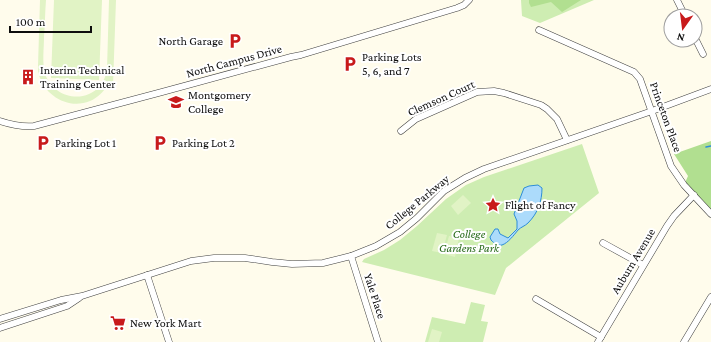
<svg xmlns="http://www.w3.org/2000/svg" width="711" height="342" viewBox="0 0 711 342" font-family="'Crimson Pro',serif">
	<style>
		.green { fill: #ceedb2 }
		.forest { fill: #b1df90 }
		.pitch { fill: #e1f3c5 }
		.water { fill: #acdbfb; stroke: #2d8dd8 }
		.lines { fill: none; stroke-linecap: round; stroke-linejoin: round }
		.stream { stroke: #2d8dd8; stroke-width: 1.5 }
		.minor-casing { stroke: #404040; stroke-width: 7 }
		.minor { stroke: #fff; stroke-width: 6 }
		.labels { text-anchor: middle; stroke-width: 4; stroke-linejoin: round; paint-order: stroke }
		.poi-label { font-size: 12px; fill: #0d0d0d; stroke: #fff; text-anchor: start }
		.street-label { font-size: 12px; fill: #0d0d0d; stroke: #fff }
		.park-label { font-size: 12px; font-style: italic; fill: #266918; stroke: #fff }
	</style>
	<rect width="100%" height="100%" fill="#fffcec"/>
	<g class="green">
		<path d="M521 0H594L540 23 522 16Z"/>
		<path d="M582 144 599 193 506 268 495 295 362 262 364 259 384 250 400 240 417 226 446 199 466 185 484 177Z"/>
		<path d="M471 302 485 305 481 321 488 322 483 342H425L432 317 465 324Z"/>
	</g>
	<g class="forest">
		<path d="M529 0H581L562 12 551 2 531 7 529 3Z"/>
		<path d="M711 141V214L684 185 688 176 674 154Z"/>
	</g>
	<g class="pitch">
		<path d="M40 0H46C45 12 45 25 44 37 44 49 42 62 45 74 53 97 83 105 100 86 104 81 106 75 107 69L109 0H116L113 85H109C103 91 98 98 90 101 69 110 45 96 39 75 38 72 38 69 38 66Z"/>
		<path d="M54 0H102L99 80 51 78Z"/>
		<path d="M463 195 471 203 458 215 451 206Z"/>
		<path d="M437 233 447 235 442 253 432 251Z"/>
		<path d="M449 236 459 238 455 257 444 254Z"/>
		<path d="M432 329 442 332 439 342H428Z"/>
	</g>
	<path class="water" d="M538 185 542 188C542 201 538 213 528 223 525 226 521 227 518 230 514 235 508 243 502 245 497 246 494 243 491 240L490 237 495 229H498L500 234 508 238 517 229V221L514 214 524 188 529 186Z"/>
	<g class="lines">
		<path class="stream" d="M706 147 711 146"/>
		<defs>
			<g id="minor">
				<path d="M677 0 685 16"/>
				<path d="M539 30 634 72 640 79 671 166 684 185 711 214"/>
				<path d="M695 38 703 54"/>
				<path d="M0 121C12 125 22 127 34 126L162 92 291 57 301 55 457 8 464 5 469 0"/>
				<path d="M401 131 416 119 477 92 494 91 504 93 541 105 547 109 557 119 567 140"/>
				<path d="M603 243 643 265"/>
				<path d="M351 256 378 342"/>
				<path d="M147 275 169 342"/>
				<path d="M536 299 601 337"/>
				<path d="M0 319 61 300 82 296 191 261 214 258H245L272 262 292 264 323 263 351 256 376 246 400 232 417 218 444 191 465 178 484 169 652 111 711 89"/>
				<path d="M0 328 67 306 79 298"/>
				<path d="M598 342 667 226 674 216 694 195"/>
				<path d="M684 342 711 297"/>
			</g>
		</defs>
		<use href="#minor" class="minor-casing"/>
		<use href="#minor" class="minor"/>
	</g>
	<defs>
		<symbol id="parking-bare" viewBox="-9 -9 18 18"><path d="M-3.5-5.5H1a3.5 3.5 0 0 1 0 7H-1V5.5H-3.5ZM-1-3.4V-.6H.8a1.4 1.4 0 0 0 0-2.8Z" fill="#c81a1b" stroke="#fff" stroke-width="2.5" paint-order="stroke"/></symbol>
		<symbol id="building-bare" viewBox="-9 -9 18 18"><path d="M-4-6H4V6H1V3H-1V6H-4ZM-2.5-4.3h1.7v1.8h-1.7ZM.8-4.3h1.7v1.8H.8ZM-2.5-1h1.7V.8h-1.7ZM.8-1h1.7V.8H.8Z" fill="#c81a1b" stroke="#fff" stroke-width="2.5" paint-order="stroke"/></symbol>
		<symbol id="university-bare" viewBox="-9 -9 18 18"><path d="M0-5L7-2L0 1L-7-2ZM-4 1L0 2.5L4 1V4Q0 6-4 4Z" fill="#c81a1b" stroke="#fff" stroke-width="2.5" paint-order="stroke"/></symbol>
		<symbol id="sight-bare" viewBox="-9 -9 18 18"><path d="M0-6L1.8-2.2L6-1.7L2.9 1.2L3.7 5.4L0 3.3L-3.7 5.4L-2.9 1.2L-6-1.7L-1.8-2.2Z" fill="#c81a1b" stroke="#fff" stroke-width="2.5" paint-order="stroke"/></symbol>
		<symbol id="supermarket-bare" viewBox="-9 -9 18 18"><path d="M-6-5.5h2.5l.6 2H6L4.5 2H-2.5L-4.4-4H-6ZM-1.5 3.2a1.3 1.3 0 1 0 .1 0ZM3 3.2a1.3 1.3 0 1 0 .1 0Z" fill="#c81a1b" stroke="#fff" stroke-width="2.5" paint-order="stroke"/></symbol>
	</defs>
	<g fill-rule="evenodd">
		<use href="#parking-bare" x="224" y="30" width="22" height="22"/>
		<use href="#parking-bare" x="339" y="53" width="22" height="22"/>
		<use href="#building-bare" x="17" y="66" width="22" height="22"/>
		<use href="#university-bare" x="165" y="91" width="22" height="22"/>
		<use href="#parking-bare" x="32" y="132" width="22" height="22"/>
		<use href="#parking-bare" x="149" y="132" width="22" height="22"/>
		<use href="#sight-bare" x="482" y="194" width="22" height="22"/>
		<use href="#supermarket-bare" x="107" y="312" width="22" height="22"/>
	</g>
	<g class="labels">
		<g class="poi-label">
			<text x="223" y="45" text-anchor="end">North Garage</text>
			<text x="362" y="61">Parking Lots<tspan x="362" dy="14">5, 6, and 7</tspan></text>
			<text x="40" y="74">Interim Technical<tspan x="40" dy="14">Training Center</tspan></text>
			<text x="188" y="99">Montgomery<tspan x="188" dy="14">College</tspan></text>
			<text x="55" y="147">Parking Lot 1</text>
			<text x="172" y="147">Parking Lot 2</text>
			<text x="505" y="209">Flight of Fancy</text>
			<text x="130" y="327">New York Mart</text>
		</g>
		<g class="street-label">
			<text transform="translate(234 61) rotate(-15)" y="4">North Campus Drive</text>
			<text transform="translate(441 98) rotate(-24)" y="4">Clemson Court</text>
			<text transform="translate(666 117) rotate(70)" y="4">Princeton Place</text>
			<text transform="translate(417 202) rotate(-39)" y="4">College Parkway</text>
			<text transform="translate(633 261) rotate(-59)" y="4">Auburn Avenue</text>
			<text transform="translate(375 296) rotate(72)" y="4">Yale Place</text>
		</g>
		<g class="park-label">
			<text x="469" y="238">College<tspan x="469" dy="14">Gardens Park</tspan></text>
		</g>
	</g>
	<g transform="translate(683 28) rotate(194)"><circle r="19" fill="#ffffff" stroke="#9e9e9e"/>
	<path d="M0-3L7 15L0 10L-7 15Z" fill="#c81a1b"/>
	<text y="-6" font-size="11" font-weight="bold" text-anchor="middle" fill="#0d0d0d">N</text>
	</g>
	<path d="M10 26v6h81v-6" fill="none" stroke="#0d0d0d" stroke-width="2"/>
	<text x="16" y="26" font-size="12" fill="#0d0d0d" stroke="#ffffff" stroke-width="3" paint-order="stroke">100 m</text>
</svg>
